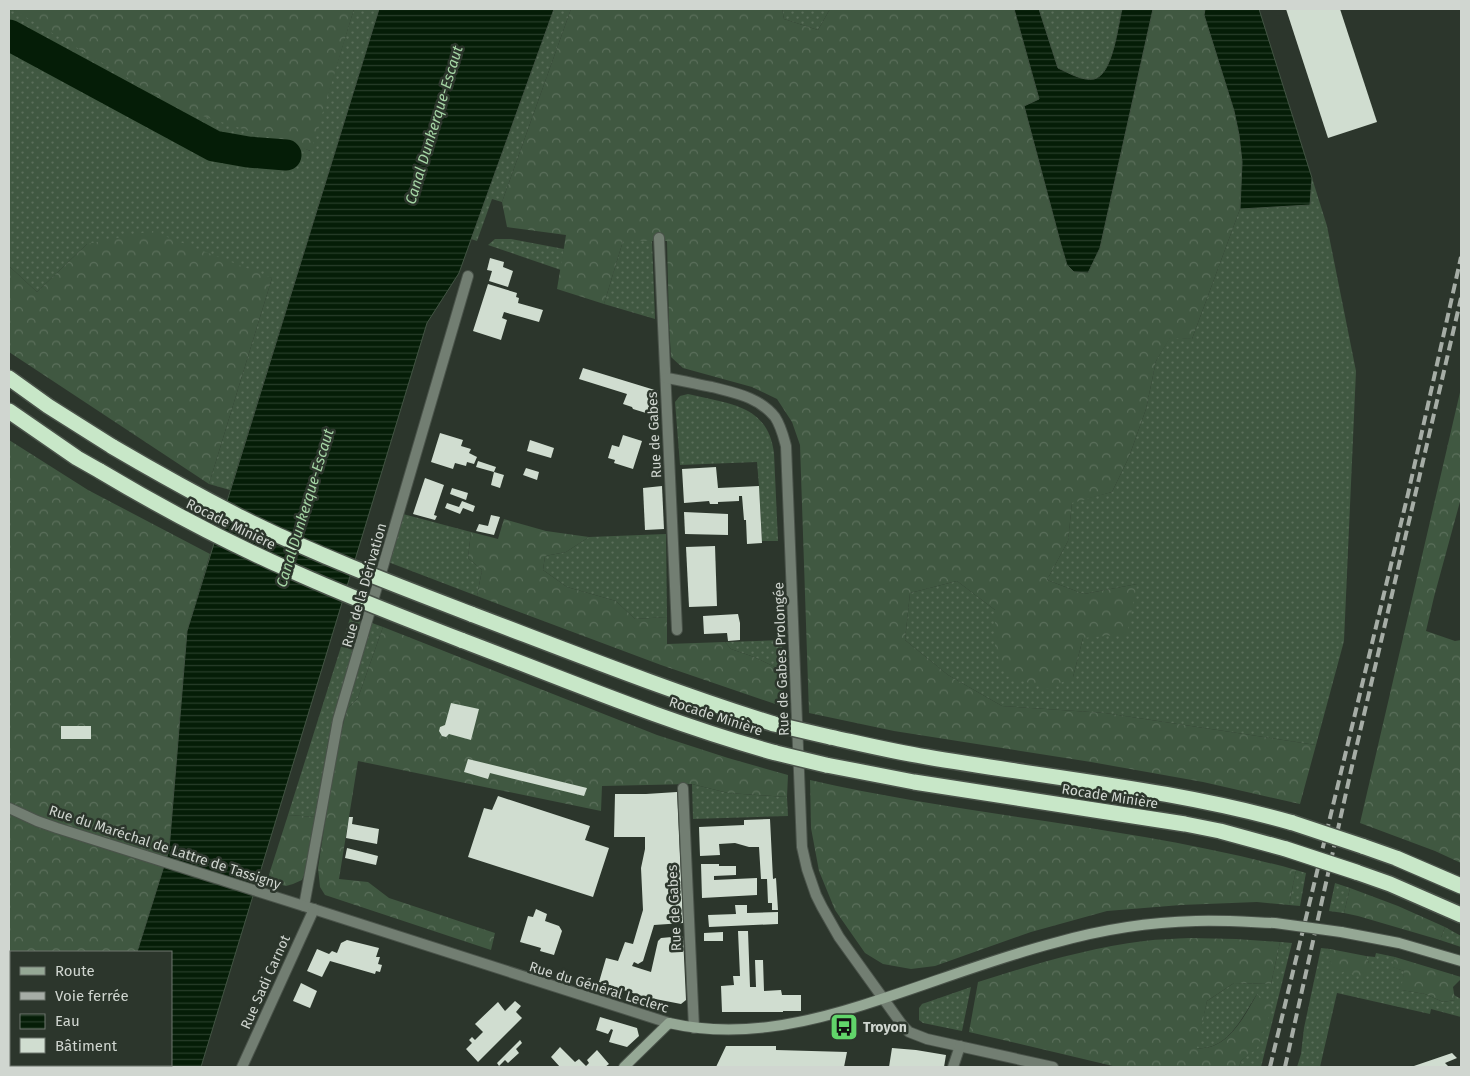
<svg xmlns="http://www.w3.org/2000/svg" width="1470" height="1076" viewBox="0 0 1470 1076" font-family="'Fira Sans',sans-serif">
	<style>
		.grass { fill: url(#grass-dots) }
		.forest { fill: url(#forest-crowns) }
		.water { fill: url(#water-rules); stroke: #425443 }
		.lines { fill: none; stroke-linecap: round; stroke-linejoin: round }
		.river { stroke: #051d07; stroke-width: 31 }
		.building { fill: #d0ddd0 }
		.minor-casing { stroke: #4a534a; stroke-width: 12 }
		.tertiary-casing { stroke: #4a534a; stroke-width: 12 }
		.secondary-casing { stroke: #4a534a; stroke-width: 12 }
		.motorway-casing { stroke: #4a534a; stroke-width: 18 }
		.minor { stroke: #727e72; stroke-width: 10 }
		.tertiary { stroke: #727e72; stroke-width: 10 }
		.secondary { stroke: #95a895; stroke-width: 10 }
		.motorway { stroke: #c8e7c8; stroke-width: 15 }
		.rail { stroke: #a6ada6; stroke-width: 4; stroke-dasharray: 10 5; stroke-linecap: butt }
		.secondary-bridge-casing { stroke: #4a534a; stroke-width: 12; stroke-linecap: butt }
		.motorway-bridge-casing { stroke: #4a534a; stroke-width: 18; stroke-linecap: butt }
		.secondary-bridge { stroke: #95a895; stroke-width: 10 }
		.motorway-bridge { stroke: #c8e7c8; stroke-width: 15 }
		.labels { text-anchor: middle; stroke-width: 5; stroke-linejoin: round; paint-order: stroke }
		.street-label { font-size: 14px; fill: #d0d6d0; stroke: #2c362c }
		.poi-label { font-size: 14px; font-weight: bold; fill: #d0d6d0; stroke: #2c362c; text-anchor: start }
		.water-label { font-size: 15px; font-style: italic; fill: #a4d4a4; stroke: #2c362c }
	</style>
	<defs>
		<pattern id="grass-dots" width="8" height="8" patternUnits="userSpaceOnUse" patternTransform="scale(1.25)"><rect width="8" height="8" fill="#405841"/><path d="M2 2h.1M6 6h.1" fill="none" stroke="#5b6f5b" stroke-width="1.8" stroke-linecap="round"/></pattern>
		<pattern id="forest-crowns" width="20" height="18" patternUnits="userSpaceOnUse" patternTransform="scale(1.25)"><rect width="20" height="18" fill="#405841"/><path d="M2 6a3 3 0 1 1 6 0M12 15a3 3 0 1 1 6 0" fill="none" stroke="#5b6f5b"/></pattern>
		<pattern id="water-rules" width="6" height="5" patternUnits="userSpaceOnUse" patternTransform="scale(1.25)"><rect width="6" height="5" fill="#051d07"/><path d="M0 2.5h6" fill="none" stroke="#283d2a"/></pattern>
	</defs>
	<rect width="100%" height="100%" fill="#2c362c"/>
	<g class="grass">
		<path d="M9 9H12L310 151 354 9H379L230 490 209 484 272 278 87 244 37 292 9 266Z"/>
		<path d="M554 9H571L502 202 492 199 477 241 471 239Z"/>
		<path d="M782 9H830L818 30 784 19Z"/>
		<path d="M1039 9H1122C1118 24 1113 75 1094 79 1081 81 1069 73 1058 68Z"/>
		<path d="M1312 178 1327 226 1356 371 1344 641 1316 745 1105 713 1002 706 948 675 905 640 910 593 957 581 995 610V649L1073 677 1083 638 1137 584 1084 594 1047 580 1068 541 1072 502 1112 492 1129 457 1146 409 1156 361 1170 337 1192 339 1240 209 1310 205Z"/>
		<path d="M495 239H511L564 249 561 270 488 245Z"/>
		<path d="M623 241H652L655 319 604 304Z"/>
		<path d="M688 394C728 404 768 404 774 453L778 541H762L759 486 757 462 680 465 675 402 680 396Z"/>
		<path d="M403 514 471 532 468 558 482 570 477 596 388 562Z"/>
		<path d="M666 534 667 617 635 619 616 601 567 587 543 570 545 556 566 552 589 537Z"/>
		<path d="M351 615 361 619 328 743 316 817 288 815Z"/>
		<path d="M372 623 383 627 358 698 347 709 357 670Z"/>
		<path d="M782 640 783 671 754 657 731 649 725 642Z"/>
		<path d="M692 784 728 793 787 797 788 816 693 819Z"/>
		<path d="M1296 870 1306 873 1300 906 1289 905Z"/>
		<path d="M1335 883 1350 888 1344 913 1329 911Z"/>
		<path d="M1445 927 1461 936V947L1440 940Z"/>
		<path d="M1280 942 1292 943 1261 1067H1239L1241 1061 1257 1047V994C1242 1017 1228 1051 1196 1048L1207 1001 1234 983 1271 984Z"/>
		<path d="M1321 948 1330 949V961L1347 970 1369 963 1366 956 1375 957 1376 953 1395 957 1393 967 1404 971 1402 990 1425 994 1443 1002 1455 1000 1454 995 1461 999V1017L1431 1009 1430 1014 1337 993 1320 1067H1297L1301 1054 1304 1028Z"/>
		<path d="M971 987 962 1031 923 1023 919 1020V1008L922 1004Z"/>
	</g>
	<g class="forest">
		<path d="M12 9H354L311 151 178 108Z"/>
		<path d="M571 9H782L784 19 818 30 830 9H1014L1039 100 1024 106 1061 245 1067 265 1088 273 1100 248 1153 9H1205L1204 15 1234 111 1239 135 1242 162 1240 209 1192 339 1170 338 1156 361 1146 409 1129 457 1112 492 1072 503 1068 541 1047 580 1084 594 1137 584 1127 634 1083 638 1073 677 1048 689 1006 676 995 649V610L957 581 910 593 905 640 948 675 1002 706 1105 713 1316 745 1300 804 1203 782 1091 762 894 731 809 713 800 445 792 422 777 399 752 387 683 368 671 357 669 324 667 241H623L604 304 557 289 566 235 507 227 502 202Z"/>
		<path d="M152 231 272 278 209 484 9 352V266L37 292 87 244Z"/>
		<path d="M1461 388V498L1434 597 1426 631 1455 641 1461 640V863L1435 851 1360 823Z"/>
		<path d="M9 440 88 490 210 554 187 631 169 850 137 952H11V987L9 984Z"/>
		<path d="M504 519 546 531 589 537 566 552 545 556 543 570 567 587 616 601 635 619 667 617V644L725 642 731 649 754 657 783 671 784 707 661 665 477 596 482 570 468 558 471 532 498 539Z"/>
		<path d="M383 627 657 735 728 758 788 775 787 797 728 793 692 784 602 786 601 811 358 761 339 879 368 882 389 898 495 933 491 950 325 895 320 887 318 868 335 756 347 709 358 698Z"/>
		<path d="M810 780C971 817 1137 826 1296 870L1289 905 1257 902 1181 905 1107 911 1031 932 935 966 911 969 883 964 865 953 835 910 819 871 811 828Z"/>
		<path d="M288 815 316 817 306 871 302 880 293 884 286 886 267 881Z"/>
		<path d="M1350 888 1398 906 1445 927 1440 940 1358 916 1344 913Z"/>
		<path d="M1190 938 1236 939 1280 942 1271 984 1234 983 1207 1001 1197 1048C1227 1051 1244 1017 1257 994L1273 1006 1257 1048 1241 1061 1239 1067H1117L969 1032 978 982C1032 965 1087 948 1144 941 1159 939 1174 939 1190 938Z"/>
		<path d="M1330 949 1366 956 1369 963 1376 969 1364 976H1354L1347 970 1339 974 1330 961Z"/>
		<path d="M1395 957 1461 977V979L1453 987 1455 1000 1443 1002 1425 994 1401 990 1404 971 1392 967Z"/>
	</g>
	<g class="water">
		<path d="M379 9H554L459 273 427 323 201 1067H101L102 1065H171V952H137L169 850 187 631Z"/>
		<path d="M1014 9H1039L1058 68C1069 73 1082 81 1094 79 1113 75 1118 24 1122 9H1153L1100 248 1088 273 1074 272 1067 265 1061 245 1024 106 1039 99Z"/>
		<path d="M1205 9H1259L1312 178 1310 205 1240 209 1242 162 1239 135 1234 111 1204 15Z"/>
	</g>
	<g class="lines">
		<path class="river" d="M9 35 214 146 248 152 286 155"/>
	</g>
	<g class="building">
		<path d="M1286 9H1340L1377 122 1328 138Z"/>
		<path d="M490 258 504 262 503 267 513 271 508 287 489 281 492 271 487 270Z"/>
		<path d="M488 284 517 293 516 297 519 298 518 303 543 310 539 322 504 312 502 318 507 320 501 340 473 331Z"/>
		<path d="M583 368 658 391 659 417 633 409 632 407 623 404 627 394 579 379Z"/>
		<path d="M440 433 463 440 461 446 471 449 469 453 477 457 474 464 467 462 466 466 455 463 453 469 431 462Z"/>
		<path d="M623 435 642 441 633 469 614 463 615 460 608 458 612 445 619 447Z"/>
		<path d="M530 440 554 448 551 458 527 451Z"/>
		<path d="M478 461 496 467 494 472 476 467Z"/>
		<path d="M716 467 718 488 759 486 762 543 747 544 746 520H744L742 496H739V501L718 502V504H710L709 501 684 503 682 469Z"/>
		<path d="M526 468 539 472 537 480 523 475Z"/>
		<path d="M494 472 504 475 500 488 491 485Z"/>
		<path d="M425 478 444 485 434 515 437 516 435 520 413 514Z"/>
		<path d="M662 486 664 529 645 530 643 488Z"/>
		<path d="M452 488 468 493 466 500 450 494Z"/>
		<path d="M462 501 475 506 473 512 463 508 460 514 445 508 447 503 459 507Z"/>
		<path d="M684 512 728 514V535L685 534Z"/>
		<path d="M491 515 500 517 494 535 476 531 479 524 488 526Z"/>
		<path d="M715 546 717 606 689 607 686 547Z"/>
		<path d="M738 614 740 623V640L728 641 727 633 704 634 703 616Z"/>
		<path d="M451 703 479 709 471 740 449 734 446 737 442 736 439 731 440 727 445 725Z"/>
		<rect x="61" y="726" width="30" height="13"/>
		<path d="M468 759 587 788 584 796 490 773 488 779 464 772Z"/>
		<path d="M677 792 683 923 654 925 643 961 638 964 634 962 632 966 651 972 658 941 661 938 683 936 686 1000 681 1004 645 997 599 982 606 958 618 961 625 942 633 944 643 910 641 868 645 849V837H614L615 794H646Z"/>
		<path d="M498 796 590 826 585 840 609 848 593 897 468 857 484 808 492 810Z"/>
		<path d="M349 817H353L352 824 379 829 377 844 346 838Z"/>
		<path d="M770 819 773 879 776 878 778 910H772V903H768L767 879H761L759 847H749L735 843 719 844 720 855 700 856 699 827 744 825V820Z"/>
		<path d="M347 848 378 856 376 865 345 858Z"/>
		<path d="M701 864H719V866H736V875L714 876V880L757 878V895L702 898Z"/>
		<path d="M735 905H747V913L778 912V924L709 927 708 915 736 914Z"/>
		<path d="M536 909 547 914 545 921 559 926 562 931 554 955 540 951 541 948 520 942 528 916 533 917Z"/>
		<path d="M738 931H748L750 987H756L755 960H763L764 991 781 990 782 995H801V1011H783V1012H722L721 986 734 985 733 976H740Z"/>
		<path d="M723 932V941H704V933Z"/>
		<path d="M347 940 379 948 376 957H380L378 964 382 965 380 972 376 971 375 974 330 961 322 977 307 971 317 949 329 954 332 951 337 953 341 943Z"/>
		<path d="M301 983 317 991 310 1008 293 1001Z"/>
		<path d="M515 1001 521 1006 516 1012 522 1018 478 1062 466 1049 472 1043 469 1040 472 1037 475 1040 483 1032 475 1024 498 1002 505 1011Z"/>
		<path d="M600 1017 637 1028 639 1036 627 1047 609 1042 613 1030 611 1029 608 1034 596 1030Z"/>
		<path d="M520 1040 522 1043 516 1049 519 1053 508 1063 505 1060 499 1066 497 1063Z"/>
		<path d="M726 1046H776V1050L847 1052 844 1067 789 1066V1067H716Z"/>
		<path d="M560 1047 575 1062 579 1059 586 1066 589 1063 587 1060 597 1050 609 1064 605 1067H560L551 1057Z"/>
		<path d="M892 1048 916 1050 946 1055 944 1067H889Z"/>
		<path d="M1452 1053 1457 1058 1445 1063 1449 1067H1411Z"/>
	</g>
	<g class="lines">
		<defs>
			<g id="minor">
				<path d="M659 238 677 630"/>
				<path d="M666 378C681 380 696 384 712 387 735 393 759 397 775 417 781 426 783 435 786 446L802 847 807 869 816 895 822 907 839 937 903 1026 909 1032 927 1039 1053 1067"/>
				<path d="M683 788 694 1028"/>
				<path d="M304 906 338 720 468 276"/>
				<path d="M953 1067 960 1046"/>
			</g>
			<g id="tertiary">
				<path d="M9 808 37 821 57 828 304 906 669 1023"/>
				<path d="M242 1067 314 909"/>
			</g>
			<g id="secondary">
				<path d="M1341 932 1399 943 1461 961"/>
				<path d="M624 1067 669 1023C735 1038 800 1025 863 1005 927 985 989 960 1054 943 1100 930 1148 922 1196 921 1222 920 1249 922 1275 923"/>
			</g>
			<g id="motorway">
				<path d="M9 378 48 406 113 447"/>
				<path d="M9 411 77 458 100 471"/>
				<path d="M471 614C571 652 671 692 774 724"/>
				<path d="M461 640C564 679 670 724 776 753"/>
				<path d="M830 737C862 744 895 752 927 757 1049 778 1173 789 1293 823"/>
				<path d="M826 765 914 782 1185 824 1220 831 1286 849"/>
				<path d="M1362 846 1396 858 1461 886"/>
				<path d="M1356 872 1390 884 1461 915"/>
			</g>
		</defs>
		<use href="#minor" class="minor-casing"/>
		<use href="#tertiary" class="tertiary-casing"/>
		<use href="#secondary" class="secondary-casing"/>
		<use href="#motorway" class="motorway-casing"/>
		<use href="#minor" class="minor"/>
		<use href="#tertiary" class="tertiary"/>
		<use href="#secondary" class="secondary"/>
		<use href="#motorway" class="motorway"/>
		<g class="rail">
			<path d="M1270 1067 1408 494 1461 257"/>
			<path d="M1285 1067 1352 766 1461 298"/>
		</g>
		<defs>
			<path id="secondary-bridge" d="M1275 923 1341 932"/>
			<g id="motorway-bridge">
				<path d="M113 447C154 471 197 495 240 517 314 554 393 584 471 614"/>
				<path d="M100 471C162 508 226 542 292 571 347 596 404 618 461 640"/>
				<path d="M774 724 830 737"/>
				<path d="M776 753 826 765"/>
				<path d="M1293 823 1362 846"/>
				<path d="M1286 849 1356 872"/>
			</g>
		</defs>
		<use href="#secondary-bridge" class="secondary-bridge-casing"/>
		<use href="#motorway-bridge" class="motorway-bridge-casing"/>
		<use href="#secondary-bridge" class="secondary-bridge"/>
		<use href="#motorway-bridge" class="motorway-bridge"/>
	</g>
	<defs>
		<symbol id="bus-square" viewBox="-11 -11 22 22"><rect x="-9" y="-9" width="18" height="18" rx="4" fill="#61d56a" stroke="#2c362c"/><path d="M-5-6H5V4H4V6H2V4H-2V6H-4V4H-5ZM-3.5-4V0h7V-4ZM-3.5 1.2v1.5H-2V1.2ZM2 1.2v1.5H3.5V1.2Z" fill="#111"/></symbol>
	</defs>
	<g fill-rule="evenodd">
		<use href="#bus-square" x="828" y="1011" width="32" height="32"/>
	</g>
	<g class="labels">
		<g class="street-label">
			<text transform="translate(654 435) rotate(-93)" y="5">Rue de Gabes</text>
			<text transform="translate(231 524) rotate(26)" y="5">Rocade Minière</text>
			<text transform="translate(364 585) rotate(-74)" y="5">Rue de la Dérivation</text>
			<text transform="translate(781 659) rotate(-92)" y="5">Rue de Gabes Prolongée</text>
			<text transform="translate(716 716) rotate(18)" y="5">Rocade Minière</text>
			<text transform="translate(1110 796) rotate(9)" y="5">Rocade Minière</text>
			<text transform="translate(165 847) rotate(18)" y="5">Rue du Maréchal de Lattre de Tassigny</text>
			<text transform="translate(674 908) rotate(-93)" y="5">Rue de Gabes</text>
			<text transform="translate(265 982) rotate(-66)" y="5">Rue Sadi Carnot</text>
			<text transform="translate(599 987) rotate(17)" y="5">Rue du Général Leclerc</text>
		</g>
		<g class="poi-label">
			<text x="863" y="1032">Troyon</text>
		</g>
		<g class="water-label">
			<text transform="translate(434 125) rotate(-73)" y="5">Canal Dunkerque-Escaut</text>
			<text transform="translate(305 508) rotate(-73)" y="5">Canal Dunkerque-Escaut</text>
		</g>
	</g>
	<rect width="1470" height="1076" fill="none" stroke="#d0d6d0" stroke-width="20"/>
	<rect x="10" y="951" width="162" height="115" fill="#2c362c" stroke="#6e766e"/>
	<rect x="20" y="967" width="25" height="8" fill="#95a895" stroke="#6e766e"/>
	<text x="55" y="976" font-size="15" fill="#d0d6d0">Route</text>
	<rect x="20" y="992" width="25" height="8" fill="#a6ada6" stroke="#6e766e"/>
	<text x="55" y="1001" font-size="15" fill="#d0d6d0">Voie ferrée</text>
	<rect x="20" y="1014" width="25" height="15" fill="url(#water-rules)" stroke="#6e766e"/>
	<text x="55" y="1026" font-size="15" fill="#d0d6d0">Eau</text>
	<rect x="20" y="1038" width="25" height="15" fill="#d0ddd0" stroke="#6e766e"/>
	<text x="55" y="1051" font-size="15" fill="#d0d6d0">Bâtiment</text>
</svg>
